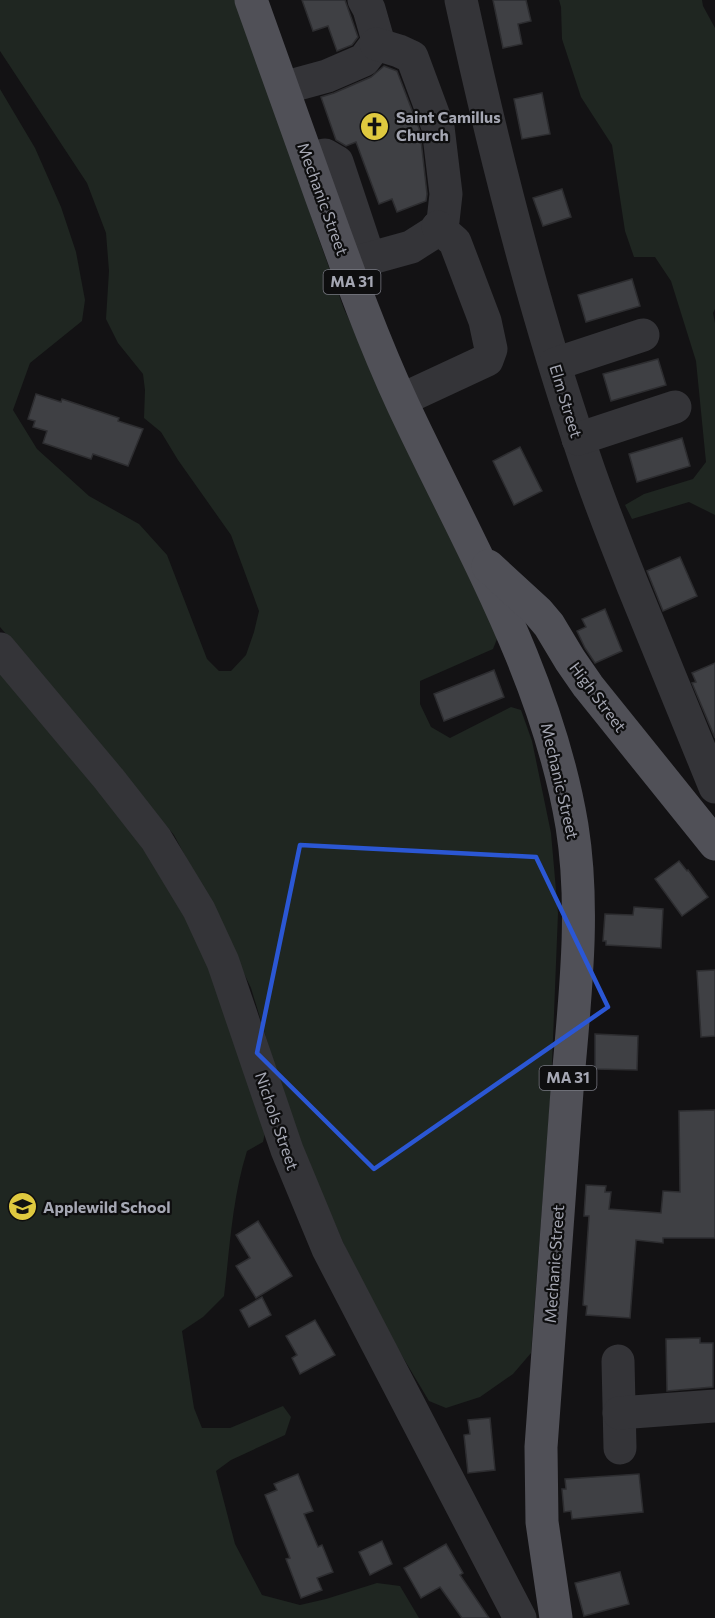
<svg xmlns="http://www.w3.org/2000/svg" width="715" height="1618" viewBox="0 0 715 1618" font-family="Commissioner,sans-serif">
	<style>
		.green { fill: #1f2621 }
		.building { fill: #3f4044; stroke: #2d2d30; stroke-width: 1.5 }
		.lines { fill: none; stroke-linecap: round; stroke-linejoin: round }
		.minor { stroke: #343438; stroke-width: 33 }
		.major { stroke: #505057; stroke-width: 33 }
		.marked { fill: none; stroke: #2b57d4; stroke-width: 4.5; stroke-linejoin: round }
		.labels { text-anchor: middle; stroke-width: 4.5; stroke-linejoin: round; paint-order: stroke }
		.shield { fill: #0e0e0f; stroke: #787982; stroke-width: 1.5 }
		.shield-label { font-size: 15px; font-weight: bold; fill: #a5a7b3 }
		.poi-label { font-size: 16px; font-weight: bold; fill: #a5a7b3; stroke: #0e0e0f; text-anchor: start }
		.street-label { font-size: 16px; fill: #a5a7b3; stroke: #0e0e0f }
	</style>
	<rect width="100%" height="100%" fill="#131214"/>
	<g class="green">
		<path d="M0 0H235L272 96 317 234 344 309 496 632 497 639 493 649 420 681V704L431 727 450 738 511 707 521 710 532 741 551 833 558 913 551 1089 531 1353 513 1374 480 1397 446 1408 429 1401 395 1344 345 1247 294 1129 251 988 211 905 174 835 69 708 0 627V89L35 148 61 207 76 252 85 300 82 321 30 363 13 410 37 449 89 496 139 524 167 555 207 659 219 671H231L246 655 254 632 259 611 231 535 178 460 161 432 144 418 145 390 143 374 118 343 106 319 109 271 106 233 87 183 0 51Z"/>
		<path d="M559 0H702L703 6 715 28V309L713 313 715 323V515L689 502 632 519 625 505 644 494 693 479 706 462 696 361 671 281 655 257H634L625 231 612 145 581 97 562 39 561 7Z"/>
		<path d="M0 664 68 743 146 853 197 937 267 1123 263 1142 247 1151C232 1199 230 1247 224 1296L203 1317 182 1331 194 1408 202 1428H230L283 1406 291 1417 285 1435 231 1460 216 1471 235 1544 262 1595 300 1605 326 1599 377 1583 400 1586 419 1618H0Z"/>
	</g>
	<g class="building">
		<path d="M302 0H345L358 37 352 45 337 51 328 26 313 31Z"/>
		<path d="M493 0H526L531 21 518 24 522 44 503 48Z"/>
		<path d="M384 66 397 71 420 131 427 194 426 201 397 212 392 199 379 204 356 142 346 146 336 140 321 97 334 93 371 77Z"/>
		<path d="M542 93 550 134 522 139 514 99Z"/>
		<path d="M562 189 571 217 543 226 533 198Z"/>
		<path d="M632 279 640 306 586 322 578 295Z"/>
		<path d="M658 359 666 385 611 401 603 374Z"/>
		<path d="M36 394 61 402 62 399 119 418 118 421 143 429 128 466 93 454 91 459 43 443 47 431 33 427 35 421 28 419Z"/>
		<path d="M682 438 690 466 637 482 629 454Z"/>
		<path d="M520 447 542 491 514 505 493 461Z"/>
		<path d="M680 557 697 596 663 611 647 571Z"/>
		<path d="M605 609 622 651 595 663 585 648 577 631 586 627 582 619Z"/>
		<path d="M715 663V738L692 683 696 682 692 673Z"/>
		<path d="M494 670 504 697 444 721 434 694Z"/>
		<path d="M679 861 687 871 688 870 708 897 682 916 655 879Z"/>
		<path d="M634 907 663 909 661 948 606 945V941H603L605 914 633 915Z"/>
		<path d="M715 970V1036L701 1037 697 971Z"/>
		<path d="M595 1034 638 1036 637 1070 595 1069Z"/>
		<path d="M715 1110V1238H663V1243L636 1240 630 1318 586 1315 587 1306 583 1305 589 1216H584L586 1185 606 1186 605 1192H611L609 1209 661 1213 663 1191 680 1192 679 1111Z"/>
		<path d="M258 1221 292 1276 256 1298 236 1266 250 1258 236 1235Z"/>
		<path d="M262 1297 271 1315 249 1327 240 1310Z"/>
		<path d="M315 1320 335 1355 300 1374 292 1358 297 1355 286 1336Z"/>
		<path d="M700 1338V1343H713V1387L667 1391 666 1339Z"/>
		<path d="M490 1418 495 1470 468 1473 464 1435 470 1434 468 1420Z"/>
		<path d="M298 1474 313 1511 304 1514 318 1547 322 1545 333 1572 317 1578 322 1590 301 1598 286 1559 290 1558 265 1495 277 1490 274 1484Z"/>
		<path d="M639 1474 643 1512 572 1519 571 1511 564 1512 562 1489H566L565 1479Z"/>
		<path d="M382 1541 392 1564 370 1575 359 1552Z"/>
		<path d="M446 1544 463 1573 460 1575 489 1618H462L440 1587 421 1598 404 1568Z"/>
		<path d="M620 1572 629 1604 584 1616 575 1583Z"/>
	</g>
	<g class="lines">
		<g class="minor">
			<path d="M461 0C494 152 532 303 582 450 597 496 615 541 633 586 660 653 687 720 715 787"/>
			<path d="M283 88 327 76 364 60 376 44 377 37 369 9 364 0"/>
			<path d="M308 158 325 155 337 162 369 258"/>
			<path d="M346 265 411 247 433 233 443 221 446 194 438 127 412 57 399 51 376 44"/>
			<path d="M555 364 643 335"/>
			<path d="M401 400 487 360 491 349 485 321 455 242 438 227"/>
			<path d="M578 439 675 407"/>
			<path d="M0 649 109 779 156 839 199 910 223 962 287 1150 328 1249 520 1618"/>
			<path d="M618 1361 620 1448"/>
			<path d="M619 1413 715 1406"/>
		</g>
		<g class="major">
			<path d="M251 0C274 64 297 129 320 193 346 265 371 336 403 405 467 542 547 675 572 826 586 914 574 1004 567 1091 558 1210 549 1329 541 1447L542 1522 556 1618"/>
			<path d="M488 566 538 612 549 625 570 660 588 686 715 844"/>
		</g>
	</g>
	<path class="marked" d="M300 845 536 857 608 1007 374 1169 257 1053Z"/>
	<defs>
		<symbol id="church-disc" viewBox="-11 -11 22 22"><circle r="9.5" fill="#dfc93f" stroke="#0e0e0f"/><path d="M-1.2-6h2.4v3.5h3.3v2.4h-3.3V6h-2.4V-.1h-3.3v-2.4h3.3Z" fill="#111"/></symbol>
		<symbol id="school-disc" viewBox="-11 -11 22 22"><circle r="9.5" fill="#dfc93f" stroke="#0e0e0f"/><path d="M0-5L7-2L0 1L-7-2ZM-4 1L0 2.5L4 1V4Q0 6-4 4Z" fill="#111"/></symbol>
	</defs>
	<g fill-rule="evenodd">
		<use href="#church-disc" x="358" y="110" width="33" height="33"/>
		<use href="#school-disc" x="6" y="1190" width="33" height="33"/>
	</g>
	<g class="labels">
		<g class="shield">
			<rect x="323.5" y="270" width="57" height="24" rx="4.5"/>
			<rect x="539.5" y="1066" width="57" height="24" rx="4.5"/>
		</g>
		<g class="shield-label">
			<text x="352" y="287">MA 31</text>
			<text x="568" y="1083">MA 31</text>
		</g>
		<g class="poi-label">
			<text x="396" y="123">Saint Camillus<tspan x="396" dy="18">Church</tspan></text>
			<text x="43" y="1213">Applewild School</text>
		</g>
		<g class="street-label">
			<text transform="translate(323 199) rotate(70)" y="6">Mechanic Street</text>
			<text transform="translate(566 401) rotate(73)" y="6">Elm Street</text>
			<text transform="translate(598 697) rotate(53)" y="6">High Street</text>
			<text transform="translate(560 781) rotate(77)" y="6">Mechanic Street</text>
			<text transform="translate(277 1121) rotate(71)" y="6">Nichols Street</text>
			<text transform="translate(554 1264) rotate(-86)" y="6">Mechanic Street</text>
		</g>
	</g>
</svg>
